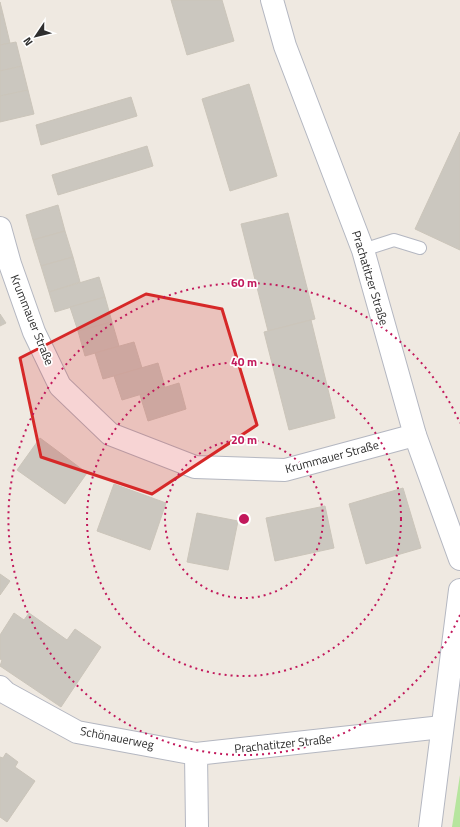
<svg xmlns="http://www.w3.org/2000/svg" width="460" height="827" viewBox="0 0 460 827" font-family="'Titillium Web',sans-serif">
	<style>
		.green { fill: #b6e59e }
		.building { fill: #cbc7bf; stroke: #cbc5ba }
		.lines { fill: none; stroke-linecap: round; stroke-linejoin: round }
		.lane-casing { stroke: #b4b7c1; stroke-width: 14 }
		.street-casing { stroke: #b4b7c1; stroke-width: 24 }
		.lane { stroke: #fff; stroke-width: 12 }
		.street { stroke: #fff; stroke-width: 22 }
		.marked { fill: #d62828; fill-opacity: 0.2; stroke: #d62828; stroke-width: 3; stroke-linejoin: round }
		.ring { fill: none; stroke: #c2185b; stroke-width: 2; stroke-dasharray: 2 4 }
		.labels { text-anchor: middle; stroke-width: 3.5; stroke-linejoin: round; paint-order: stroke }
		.street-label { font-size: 12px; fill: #2e2e2e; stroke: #fff }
		.centre { fill: #c2185b; stroke: #fff; stroke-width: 2 }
		.ring-label { font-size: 12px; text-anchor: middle; font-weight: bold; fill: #c2185b; stroke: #fff; stroke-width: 3.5; stroke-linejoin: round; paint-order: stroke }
	</style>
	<rect width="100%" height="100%" fill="#efe9e1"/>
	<path class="green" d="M460 775V827H452Z"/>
	<g class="building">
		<path d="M171 0H222L234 41 187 55Z"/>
		<path d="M0 2 3 14H0Z"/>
		<path d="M0 14H3L10 43 0 45Z"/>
		<path d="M16 42 22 66 0 71V45Z"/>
		<path d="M22 66 28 90 0 96V71Z"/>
		<path d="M249 84 277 176 230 191 202 99Z"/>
		<path d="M28 90 34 114 0 122V96Z"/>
		<path d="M131 97 137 116 41 145 36 125Z"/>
		<path d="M460 132V250L415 229Z"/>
		<path d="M147 146 153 166 58 195 52 175Z"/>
		<path d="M58 205 65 231 33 240 26 215Z"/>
		<path d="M288 213 315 319 268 331 241 224Z"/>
		<path d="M65 231 73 257 41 266 33 240Z"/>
		<path d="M73 257 80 282 49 292 41 266Z"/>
		<path d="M99 277 105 297 55 312 49 292Z"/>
		<path d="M105 297 112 322 78 331 70 307Z"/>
		<path d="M0 314 6 323 0 326Z"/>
		<path d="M311 320 335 418 289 430 264 332Z"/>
		<path d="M112 322 119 346 85 356 78 331Z"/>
		<path d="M134 342 142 368 103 379 95 353Z"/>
		<path d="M158 363 165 387 122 400 114 376Z"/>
		<path d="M179 383 186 409 148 421 140 395Z"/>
		<path d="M40 438 87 473 65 504 17 470Z"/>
		<path d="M114 484 166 503 150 550 97 531Z"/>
		<path d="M403 488 421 548 366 564 349 504Z"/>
		<path d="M325 506 334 548 275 561 266 518Z"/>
		<path d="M197 513 238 521 228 570 187 562Z"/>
		<path d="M0 574 10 581 0 595Z"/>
		<path d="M14 613 24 620 29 613 67 640 75 629 101 647 61 707 0 666 2 660 0 659V635Z"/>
		<path d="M6 753 18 762 15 767 35 781 7 822 0 817V757L3 758Z"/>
	</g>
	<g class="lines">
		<defs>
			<path id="lane" d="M363 250 394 240 420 248"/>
			<g id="street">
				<path d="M272 0 285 46 363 250 415 435 460 559"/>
				<path d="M0 228 10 264 34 332 60 386 110 434 195 467 285 470 415 435"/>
				<path d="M0 687 6 693 77 732 196 754"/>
				<path d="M197 827 196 754 442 727"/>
				<path d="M430 827 460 590"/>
			</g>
		</defs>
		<use href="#lane" class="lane-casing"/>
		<use href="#street" class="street-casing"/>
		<use href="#lane" class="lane"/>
		<use href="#street" class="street"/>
	</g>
	<path class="marked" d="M146 294 222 309 257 425 152 494 41 457 20 358Z"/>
	<g class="ring">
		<circle cx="244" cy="519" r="79"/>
		<circle cx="244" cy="519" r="157"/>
		<path d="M460 615A236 236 0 1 1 460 423"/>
	</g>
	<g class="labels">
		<g class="street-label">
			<text transform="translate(370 278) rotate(73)" y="4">Prachatitzer Straße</text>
			<text transform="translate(32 320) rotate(68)" y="4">Krummauer Straße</text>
			<text transform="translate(332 457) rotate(-15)" y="4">Krummauer Straße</text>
			<text transform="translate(117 738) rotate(11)" y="4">Schönauerweg</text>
			<text transform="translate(283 744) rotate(-6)" y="4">Prachatitzer Straße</text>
		</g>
	</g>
	<circle cx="244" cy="519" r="6" class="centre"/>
	<g class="ring-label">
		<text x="244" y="287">60 m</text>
		<text x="244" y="366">40 m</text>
		<text x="244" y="444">20 m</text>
	</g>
	<g transform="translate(36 36) rotate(235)" stroke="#ffffff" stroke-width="3" paint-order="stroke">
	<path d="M0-3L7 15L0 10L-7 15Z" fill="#2e2e2e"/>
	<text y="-6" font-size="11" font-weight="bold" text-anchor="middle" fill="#2e2e2e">N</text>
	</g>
</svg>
